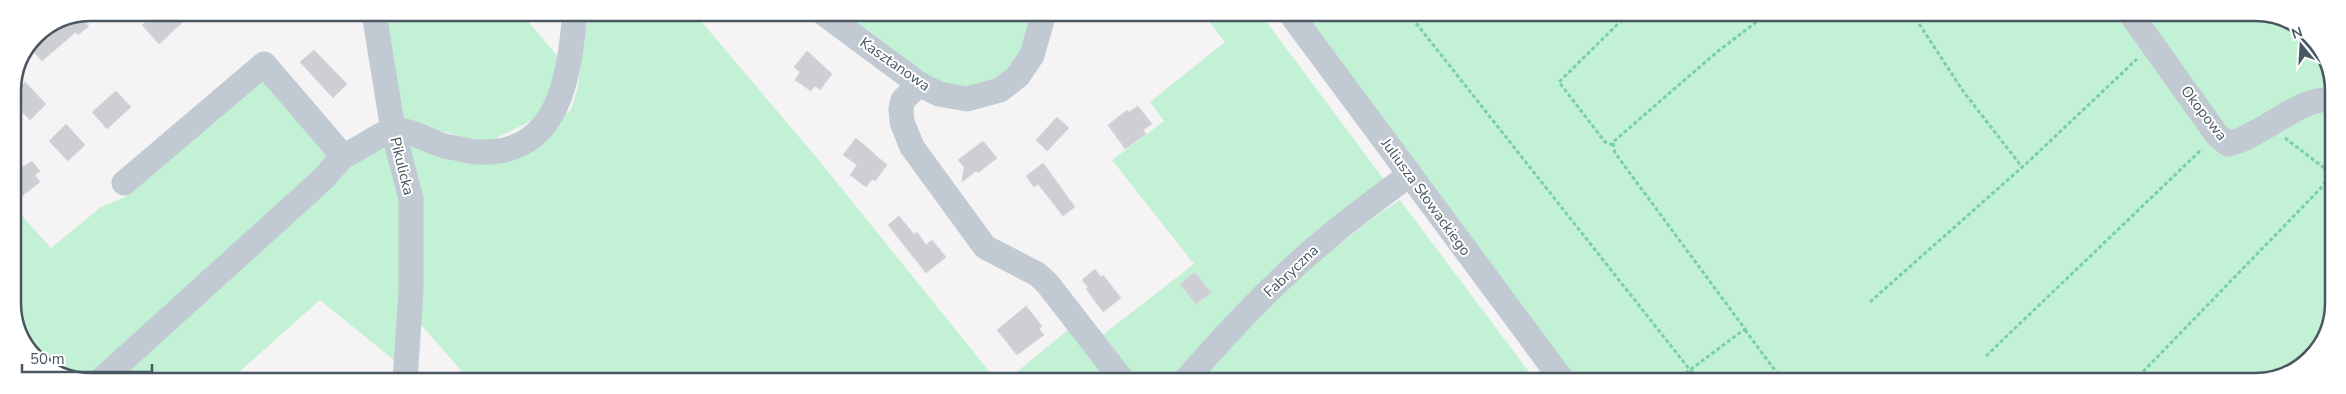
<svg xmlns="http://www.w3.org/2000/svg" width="2346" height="394" viewBox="0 0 2346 394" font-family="'Nunito Sans',sans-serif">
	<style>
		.green { fill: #c3f1d5 }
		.building { fill: #cdcfd5; stroke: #d7d9de }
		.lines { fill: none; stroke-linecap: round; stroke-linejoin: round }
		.path { stroke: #7ad0a6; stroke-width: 3; stroke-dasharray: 4 2.5; stroke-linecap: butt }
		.minor { stroke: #c1cad2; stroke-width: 25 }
		.labels { text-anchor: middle; stroke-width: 4; stroke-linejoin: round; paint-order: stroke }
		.street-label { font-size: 15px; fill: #4a5661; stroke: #fff }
		.rim { fill: none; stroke: #4a5661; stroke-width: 2.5 }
	</style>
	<rect width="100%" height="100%" fill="#f5f3f3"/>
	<g class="green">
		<path d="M386 13H521L559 58 557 80 537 118 488 142 467 143 457 135 399 121Z"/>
		<path d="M588 13H694L817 158 997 381H904L892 366 903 381H470L419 322 400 136 473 156 556 124 571 109 577 91Z"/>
		<path d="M833 13H1036L1012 75 951 91Z"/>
		<path d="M1202 13H1260L1385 181 1177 381H1135L1100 337 1194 264 1112 160 1164 121 1150 102 1225 42Z"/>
		<path d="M1305 13H2116L2217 145 2229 137 2136 13H2265L2310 35 2332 76 2333 313 2306 362 2255 381H1576Z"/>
		<path d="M263 75 333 152 330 164 90 381H81L39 362 15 323 14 207 51 248 101 207 125 197Z"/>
		<path d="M389 139 402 190 400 365 320 300 229 381H110L352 162Z"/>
		<path d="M1400 200 1536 381H1198L1290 284 1370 220Z"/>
		<path d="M1070 328 1114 381H1006Z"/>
	</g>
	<g class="building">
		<path d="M92 12 99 13 86 24 89 26 78 35 76 32 42 61 31 49 58 26Z"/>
		<path d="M155 13H178L185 20 159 44 142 25Z"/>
		<path d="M314 50 347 84 333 98 300 62Z"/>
		<path d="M807 51 832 74 820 90 815 86 811 91 795 80 800 72 794 67Z"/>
		<path d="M25 82 46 104 30 120 13 102V94Z"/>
		<path d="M116 91 131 107 107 129 92 112Z"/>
		<path d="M1138 106 1152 124 1143 130 1146 134 1125 149 1108 125 1127 110 1129 112Z"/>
		<path d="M1057 117 1069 128 1047 151 1036 140Z"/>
		<path d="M66 124 85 145 68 161 49 141Z"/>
		<path d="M856 138 887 165 875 181 872 179 866 187 850 175 857 165 843 155Z"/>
		<path d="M983 141 997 158 978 173 976 171 962 182 964 167 958 160Z"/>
		<path d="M32 161 40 171 35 175 40 182 22 196 14 185 13 173Z"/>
		<path d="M1043 163 1075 207 1063 216 1038 184 1034 187 1026 176Z"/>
		<path d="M899 216 914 234 917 232 926 245 932 240 946 257 926 273 888 225Z"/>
		<path d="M1095 269 1101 277 1103 275 1121 298 1103 312 1086 289 1088 287 1082 280Z"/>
		<path d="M1195 272 1211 293 1196 304 1180 284Z"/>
		<path d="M1026 306 1042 326 1039 329 1044 335 1017 355 997 330Z"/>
	</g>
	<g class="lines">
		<g class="path">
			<path d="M1408 13 1690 370 1702 381"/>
			<path d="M1912 13 1963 91 2022 167"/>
			<path d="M2285 138 2332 174"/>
			<path d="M1613 145 1605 142 1559 82 1629 13"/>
			<path d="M1870 302 2028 162 2137 59"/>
			<path d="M1745 330 1783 381"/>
			<path d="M1986 356 2202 149"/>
			<path d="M1675 381 1745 329 1615 153 1613 142 1717 52 1768 13"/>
			<path d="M2134 381 2319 190 2332 174"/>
		</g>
		<g class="minor">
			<path d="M374 13 393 130 411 199V291L405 381"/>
			<path d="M823 13 919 84 939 94 967 99 1000 90 1018 76 1032 55 1044 13"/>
			<path d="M1290 13 1563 381"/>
			<path d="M2130 13 2217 135 2228 144C2257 139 2307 92 2332 101"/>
			<path d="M919 84 903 100 901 109 902 122 912 147 985 247 1037 274 1047 283 1123 381"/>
			<path d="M124 183 264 64 343 156C357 151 384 131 394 130 413 129 431 144 449 147 459 148 469 152 479 152 561 155 569 74 575 13"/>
			<path d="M100 381 323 179 343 156"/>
			<path d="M1185 381C1228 331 1274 282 1325 240 1352 216 1382 196 1410 174"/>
		</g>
	</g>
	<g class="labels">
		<g class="street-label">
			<text transform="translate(895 64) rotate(35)" y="5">Kasztanowa</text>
			<text transform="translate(2204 113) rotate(52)" y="5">Okopowa</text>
			<text transform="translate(402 166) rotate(76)" y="5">Pikulicka</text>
			<text transform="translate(1426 197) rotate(54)" y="5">Juliusza Słowackiego</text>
			<text transform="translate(1291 271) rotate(-43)" y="5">Fabryczna</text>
		</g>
	</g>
	<path d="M0 0H2346V394H0ZM91 21H2255A70 70 0 0 1 2325 91V303A70 70 0 0 1 2255 373H91A70 70 0 0 1 21 303V91A70 70 0 0 1 91 21Z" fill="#fff" fill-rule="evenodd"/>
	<path class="rim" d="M91 21H2255A70 70 0 0 1 2325 91V303A70 70 0 0 1 2255 373H91A70 70 0 0 1 21 303V91A70 70 0 0 1 91 21Z"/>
	<g transform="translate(2301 45) rotate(342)" stroke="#ffffff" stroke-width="4" paint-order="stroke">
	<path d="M0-4L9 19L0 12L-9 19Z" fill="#4a5661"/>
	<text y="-8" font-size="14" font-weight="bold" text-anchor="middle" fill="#4a5661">N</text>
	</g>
	<path d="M22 364v8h130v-8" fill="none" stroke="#4a5661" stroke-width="2.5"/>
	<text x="30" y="364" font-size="15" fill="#4a5661" stroke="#ffffff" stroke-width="4" paint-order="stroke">50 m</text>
</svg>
